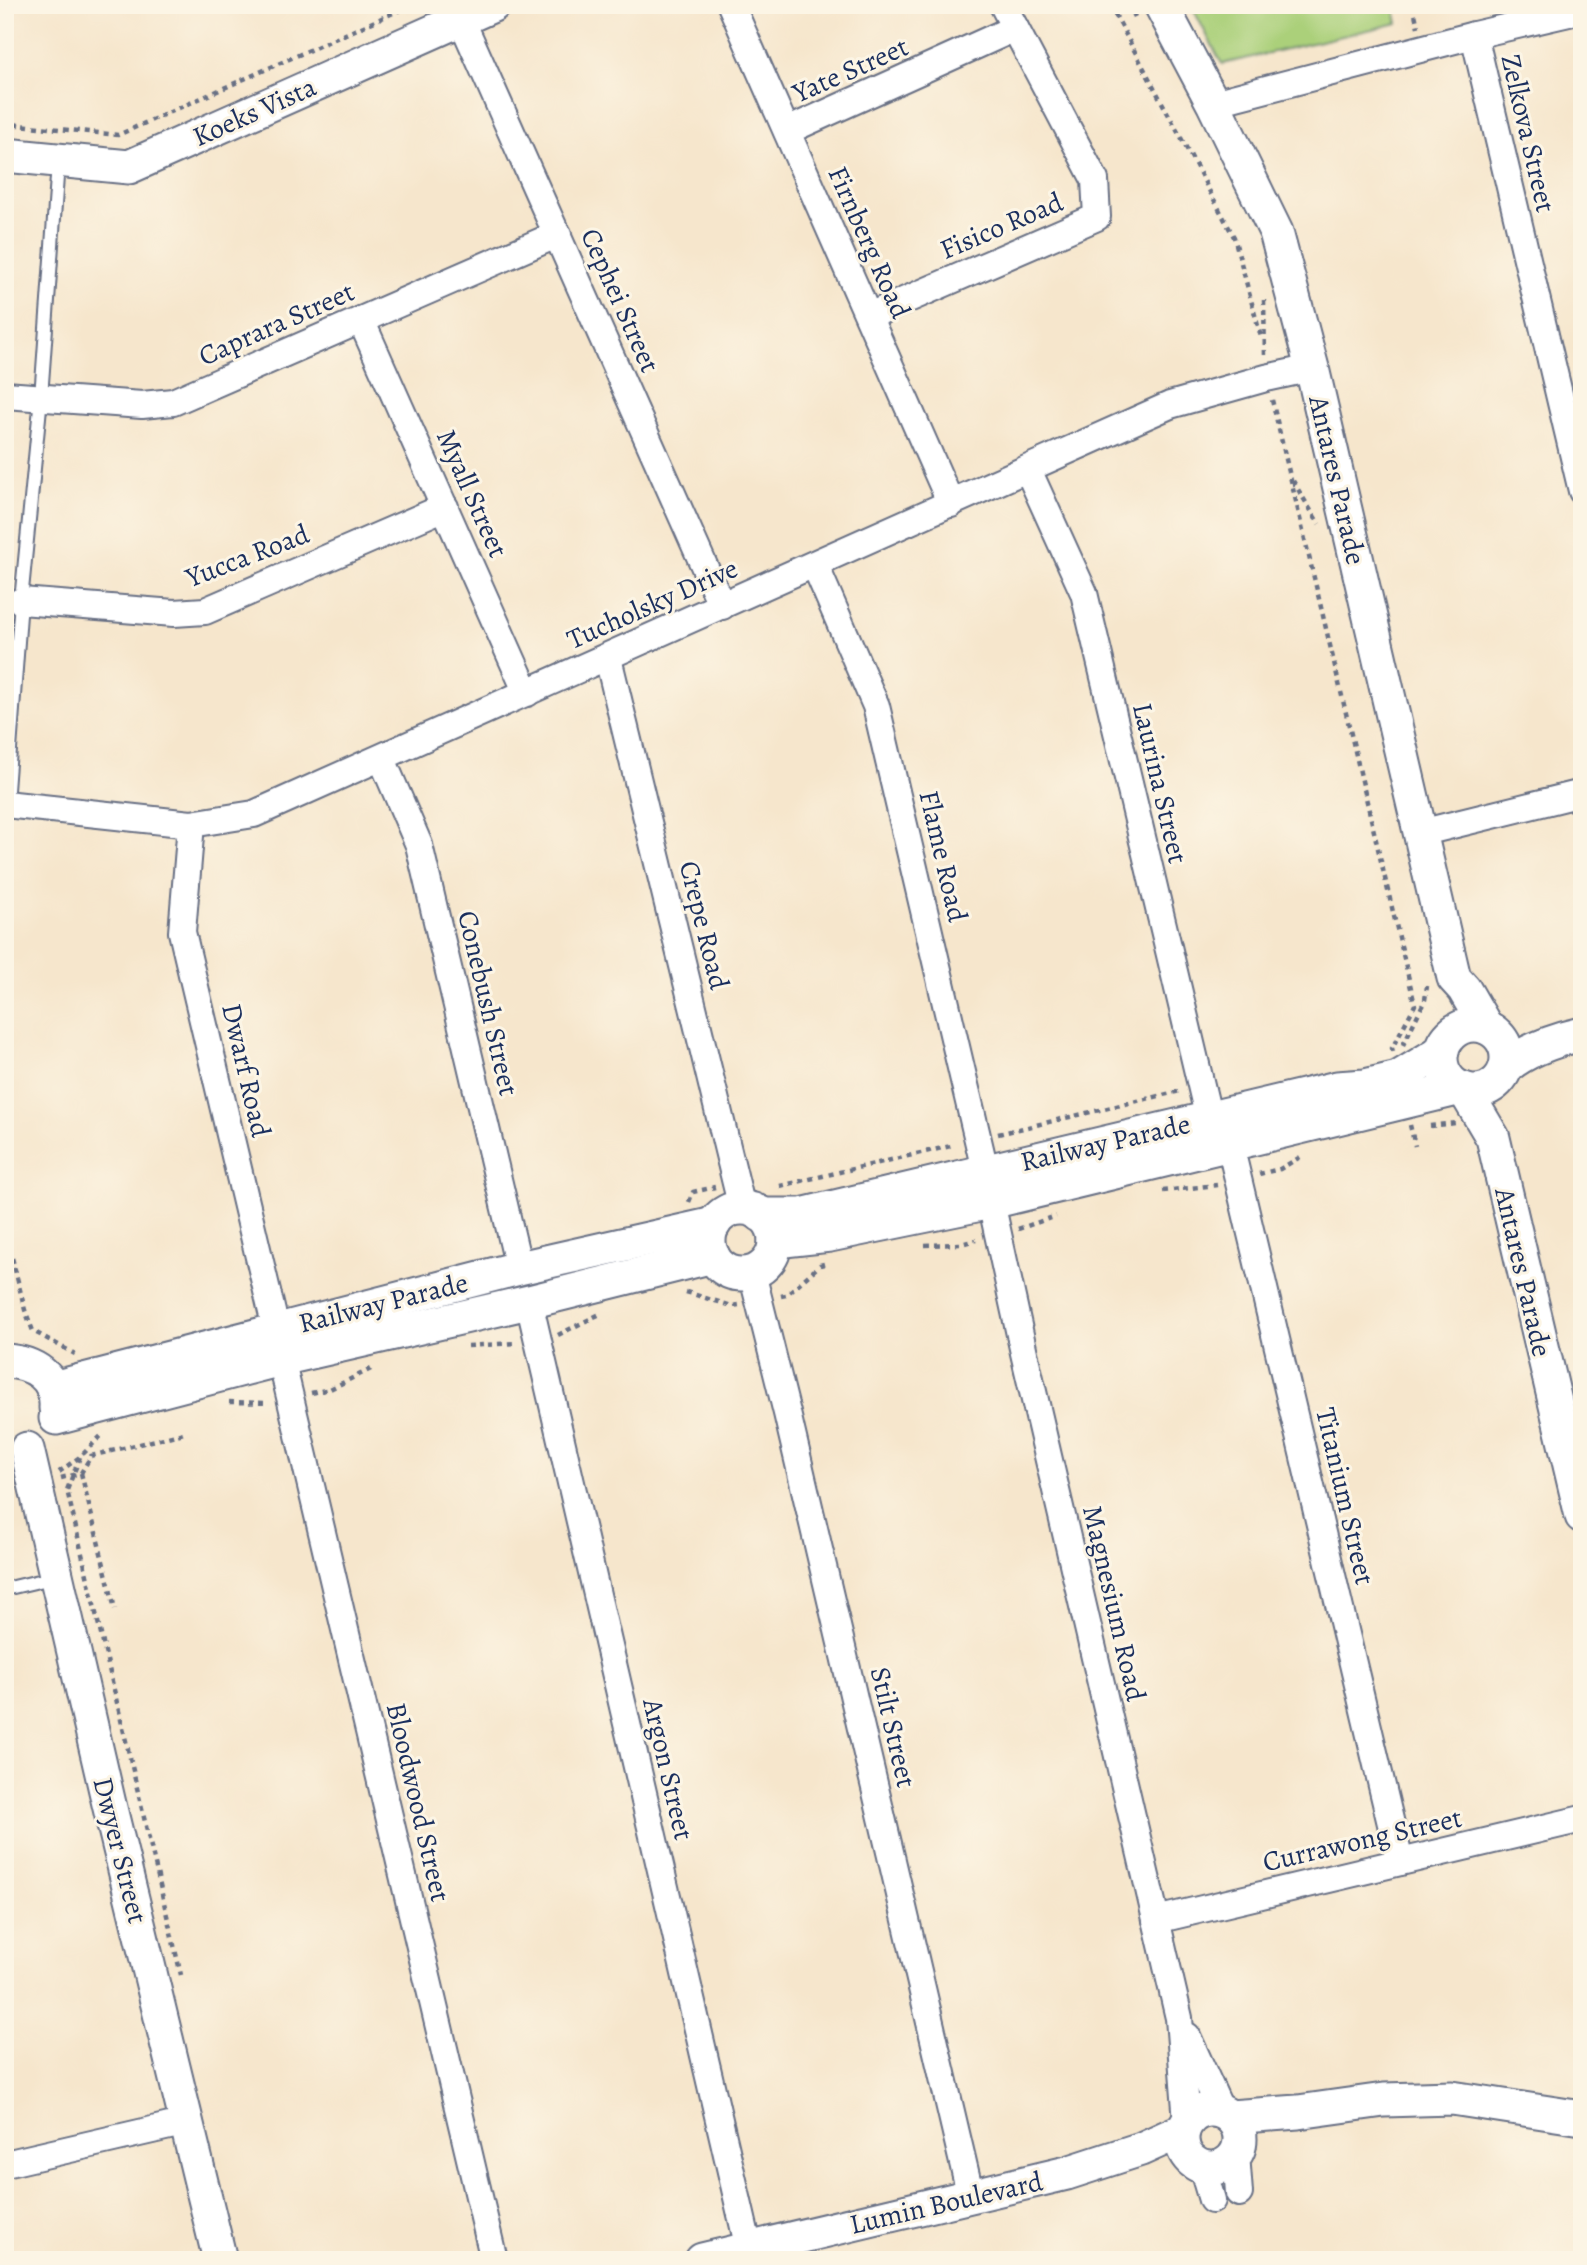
<svg xmlns="http://www.w3.org/2000/svg" width="1587" height="2265" viewBox="0 0 1587 2265" font-family="Alegreya,serif">
	<style>
		.green { fill: #abd07a; stroke: #63806c; stroke-width: 2 }
		.lines { fill: none; stroke-linecap: round; stroke-linejoin: round }
		.service-casing { stroke: #686f84; stroke-width: 16 }
		.minor-casing { stroke: #686f84; stroke-width: 30 }
		.tertiary-casing { stroke: #686f84; stroke-width: 37 }
		.path { stroke: #686f84; stroke-width: 4.5; stroke-dasharray: 5 5; stroke-linecap: butt }
		.service { stroke: #fff; stroke-width: 12 }
		.minor { stroke: #fff; stroke-width: 26 }
		.tertiary { stroke: #fff; stroke-width: 33 }
		.labels { text-anchor: middle; stroke-width: 6; stroke-linejoin: round; paint-order: stroke }
		.street-label { font-size: 28px; fill: #1b2f5e; stroke: #fcf5e5 }
	</style>
	<rect width="100%" height="100%" fill="#fcf5e5"/>
	<filter id="ink" filterUnits="userSpaceOnUse"><feTurbulence type="fractalNoise" baseFrequency=".0143" numOctaves="2"/><feDisplacementMap in="SourceGraphic" scale="14" xChannelSelector="R" yChannelSelector="G"/><feConvolveMatrix kernelMatrix="1 2 1 2 8 2 1 2 1" color-interpolation-filters="sRGB"/></filter>
	<filter id="wash" filterUnits="userSpaceOnUse"><feTurbulence type="fractalNoise" baseFrequency=".00686" numOctaves="4" result="noise"/><feDisplacementMap in="SourceGraphic" scale="28" xChannelSelector="R" yChannelSelector="G"/><feGaussianBlur stdDeviation="1.57" result="paint"/><feColorMatrix in="noise" values="0 0 0 0 0 0 0 0 0 0 0 0 0 0 0 0 0 1.4 0 .05"/><feComposite in="paint" operator="in"/></filter>
	<g filter="url(#wash)">
		<rect width="100%" height="100%" fill="#f6e6cc"/>
		<path class="green" d="M1191 5H1394L1398 23 1222 64Z"/>
	</g>
	<g filter="url(#ink)">
		<g class="lines">
			<defs>
				<g id="service">
					<path d="M6 804 21 601 41 397 58 163"/>
					<path d="M5 1589 56 1577"/>
				</g>
				<g id="minor">
					<path d="M731 5 951 504"/>
					<path d="M461 19 722 606"/>
					<path d="M1474 35 1582 491"/>
					<path d="M1213 103 1474 35 1582 10"/>
					<path d="M787 131 1015 28"/>
					<path d="M869 316 1097 217 1095 180 1003 5"/>
					<path d="M361 320 527 693"/>
					<path d="M5 395 142 405 173 402 558 234"/>
					<path d="M1028 470 1084 593 1209 1119"/>
					<path d="M815 565 876 706 985 1170"/>
					<path d="M21 601 174 613 205 611 445 507"/>
					<path d="M608 658 742 1208"/>
					<path d="M382 759 419 845 519 1268"/>
					<path d="M5 804 191 824 254 814 1170 405 1266 378 1312 368"/>
					<path d="M191 824 182 932 276 1329"/>
					<path d="M1420 833 1582 793"/>
					<path d="M1230 1145 1400 1862"/>
					<path d="M991 1202 1024 1353 1179 2018 1187 2122"/>
					<path d="M752 1273 787 1413 971 2197"/>
					<path d="M529 1302 749 2249"/>
					<path d="M281 1359 494 2260"/>
					<path d="M1156 1920 1582 1819"/>
					<path d="M1187 2036 1222 2113"/>
					<path d="M1236 2154 1239 2193"/>
					<path d="M5 2164 187 2122"/>
					<path d="M1202 2167 1212 2200"/>
				</g>
				<g id="tertiary">
					<path d="M1161 5 1213 103 1276 232 1312 368 1454 978 1464 989 1486 1027"/>
					<path d="M5 155 129 167 493 5"/>
					<circle cx="1474" cy="1058" r="33"/>
					<path d="M1506 1067C1526 1050 1556 1040 1582 1034"/>
					<path d="M1464 1089 1493 1138 1582 1516"/>
					<circle cx="742" cy="1241" r="33"/>
					<path d="M761 1215H801L1337 1088 1365 1086 1398 1078 1442 1051"/>
					<path d="M775 1241 830 1235 991 1202 1461 1088"/>
					<path d="M5 1361C33 1362 58 1377 56 1408"/>
					<path d="M53 1388 519 1268 714 1224"/>
					<path d="M56 1418 281 1359 529 1302 713 1256"/>
					<path d="M27 1449 109 1804 220 2260"/>
					<circle cx="1211" cy="2139" r="29"/>
					<path d="M1230 2117 1298 2112 1384 2100 1452 2098 1582 2118"/>
					<path d="M702 2260 1067 2173 1141 2149 1183 2130"/>
				</g>
			</defs>
			<use href="#service" class="service-casing"/>
			<use href="#minor" class="minor-casing"/>
			<use href="#tertiary" class="tertiary-casing"/>
			<g class="path">
				<path d="M1110 5 1234 237 1261 337"/>
				<path d="M1129 5 1135 17"/>
				<path d="M1413 5 1418 27"/>
				<path d="M5 120 18 125 118 135 411 5"/>
				<path d="M1264 300 1265 357"/>
				<path d="M1272 400 1415 1005 1392 1048 1393 1052"/>
				<path d="M1293 481 1319 524"/>
				<path d="M1403 1045 1425 1000 1427 986"/>
				<path d="M1410 1125 1415 1146"/>
				<path d="M1430 1126 1456 1123"/>
				<path d="M998 1134 1180 1091"/>
				<path d="M1259 1174 1280 1169 1302 1156"/>
				<path d="M780 1186 955 1145"/>
				<path d="M1163 1191 1217 1185"/>
				<path d="M689 1202 693 1192 715 1187"/>
				<path d="M5 1229 25 1310 33 1331 75 1354"/>
				<path d="M1018 1229 1056 1216"/>
				<path d="M925 1245 961 1244 976 1240"/>
				<path d="M686 1292 732 1306 739 1305"/>
				<path d="M781 1296 786 1295 820 1265 824 1264"/>
				<path d="M558 1335 600 1314"/>
				<path d="M468 1346 515 1343"/>
				<path d="M311 1393 330 1389 371 1369"/>
				<path d="M229 1402 269 1403"/>
				<path d="M80 1457 67 1490 181 1975"/>
				<path d="M59 1472 81 1456 103 1434"/>
				<path d="M81 1473 115 1609"/>
				<path d="M61 1478 81 1473 91 1456 184 1433"/>
			</g>
			<use href="#service" class="service"/>
			<use href="#minor" class="minor"/>
			<use href="#tertiary" class="tertiary"/>
		</g>
	</g>
	<g class="labels">
		<g class="street-label">
			<text transform="translate(850 69) rotate(-24)" y="10">Yate Street</text>
			<text transform="translate(254 111) rotate(-24)" y="10">Koeks Vista</text>
			<text transform="translate(1529 133) rotate(77)" y="10">Zelkova Street</text>
			<text transform="translate(1001 225) rotate(-23)" y="10">Fisico Road</text>
			<text transform="translate(870 242) rotate(66)" y="10">Firnberg Road</text>
			<text transform="translate(621 300) rotate(66)" y="10">Cephei Street</text>
			<text transform="translate(276 323) rotate(-24)" y="10">Caprara Street</text>
			<text transform="translate(1338 480) rotate(77)" y="10">Antares Parade</text>
			<text transform="translate(473 493) rotate(66)" y="10">Myall Street</text>
			<text transform="translate(247 555) rotate(-21)" y="10">Yucca Road</text>
			<text transform="translate(652 603) rotate(-24)" y="10">Tucholsky Drive</text>
			<text transform="translate(1161 783) rotate(77)" y="10">Laurina Street</text>
			<text transform="translate(944 856) rotate(77)" y="10">Flame Road</text>
			<text transform="translate(705 925) rotate(76)" y="10">Crepe Road</text>
			<text transform="translate(489 1003) rotate(77)" y="10">Conebush Street</text>
			<text transform="translate(247 1070) rotate(77)" y="10">Dwarf Road</text>
			<text transform="translate(1105 1142) rotate(-13)" y="10">Railway Parade</text>
			<text transform="translate(1524 1272) rotate(77)" y="10">Antares Parade</text>
			<text transform="translate(383 1302) rotate(-14)" y="10">Railway Parade</text>
			<text transform="translate(1346 1496) rotate(77)" y="10">Titanium Street</text>
			<text transform="translate(1115 1603) rotate(77)" y="10">Magnesium Road</text>
			<text transform="translate(894 1727) rotate(77)" y="10">Stilt Street</text>
			<text transform="translate(669 1769) rotate(77)" y="10">Argon Street</text>
			<text transform="translate(419 1802) rotate(77)" y="10">Bloodwood Street</text>
			<text transform="translate(1362 1839) rotate(-13)" y="10">Currawong Street</text>
			<text transform="translate(121 1850) rotate(76)" y="10">Dwyer Street</text>
			<text transform="translate(946 2202) rotate(-13)" y="10">Lumin Boulevard</text>
		</g>
	</g>
	<rect width="1587" height="2265" fill="none" stroke="#fcf5e5" stroke-width="28"/>
</svg>
